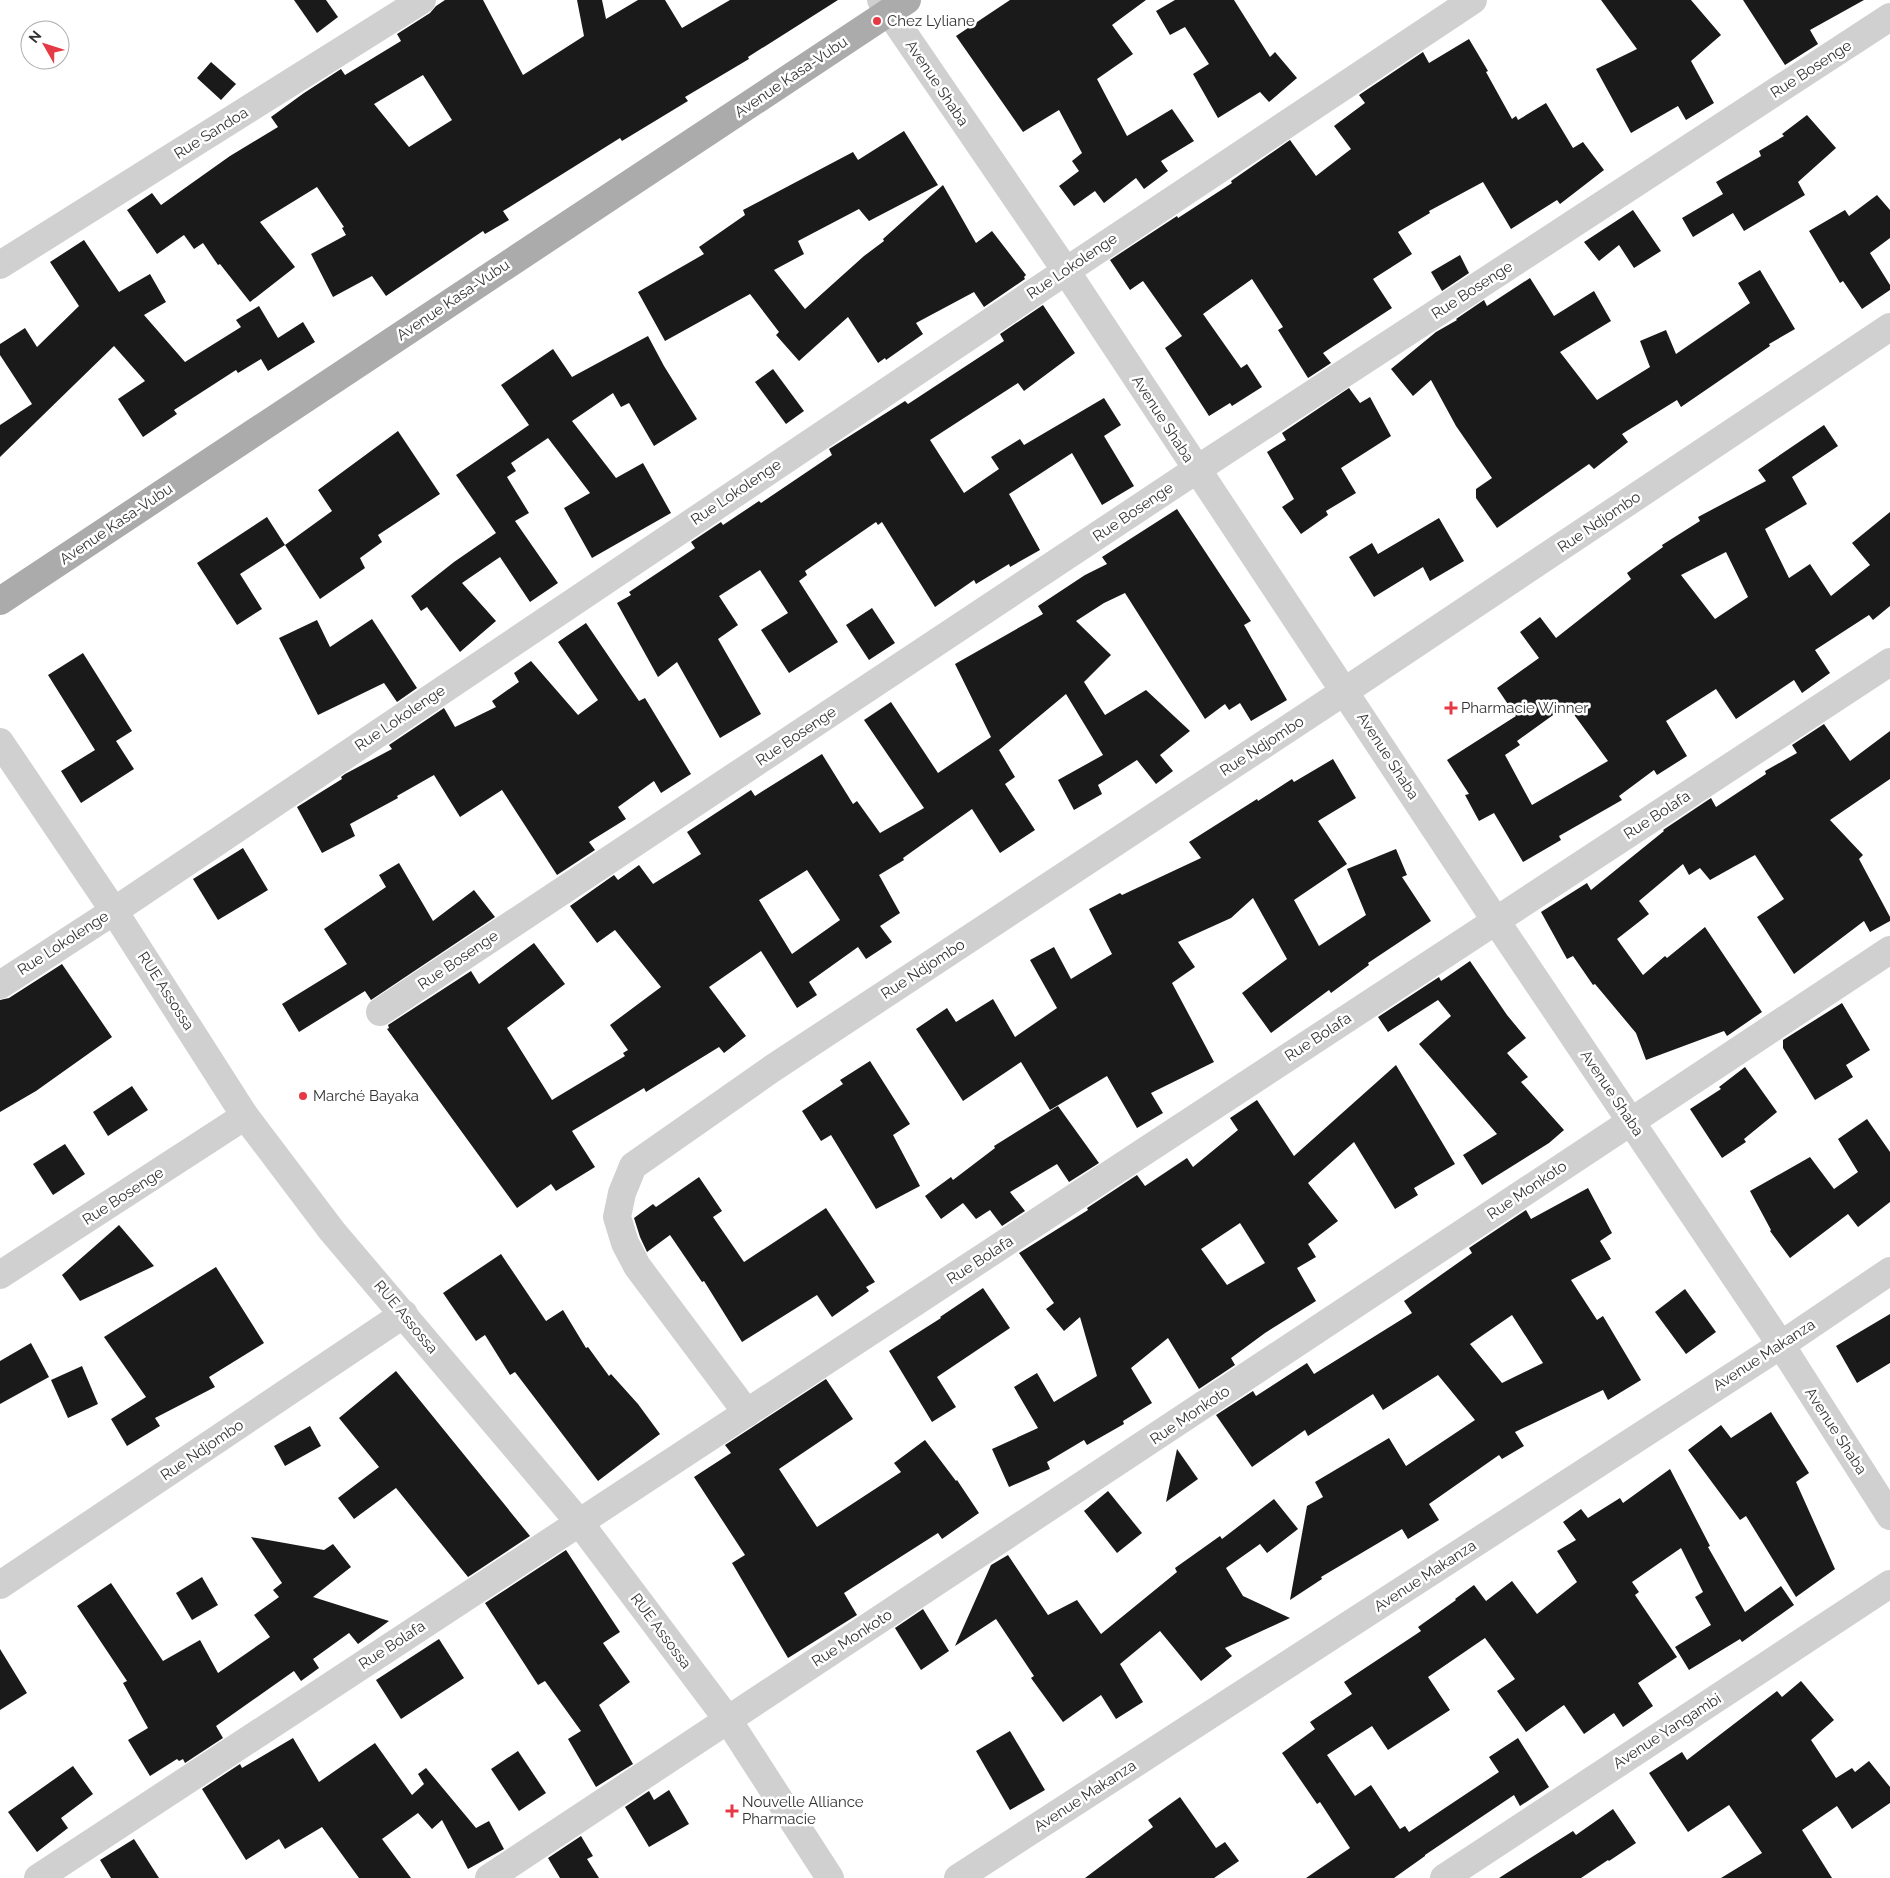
<svg xmlns="http://www.w3.org/2000/svg" width="1890" height="1878" viewBox="0 0 1890 1878" font-family="Raleway,sans-serif">
	<style>
		.building { fill: #1a1a1a; fill-rule: evenodd }
		.lines { fill: none; stroke-linecap: round; stroke-linejoin: round }
		.minor { stroke: #d0d0d0; stroke-width: 28 }
		.major { stroke: #ababab; stroke-width: 28 }
		.poi-dot { fill: #e63946; stroke: #fff; stroke-width: 2 }
		.labels { text-anchor: middle; stroke-width: 5; stroke-linejoin: round; paint-order: stroke }
		.poi-label { font-size: 15px; fill: #333; stroke: #fff; text-anchor: start }
		.street-label { font-size: 15px; fill: #333; stroke: #fff }
	</style>
	<rect width="100%" height="100%" fill="#fff"/>
	<g class="building">
		<path d="M294 0H326L338 17 317 33Z"/>
		<path d="M445 0H483L523 75 584 36 577 0H602L606 19 638 0H665L682 28 730 0H838L748 57 749 59 685 97 688 101 622 141 620 138 503 211 509 220 485 234 483 231 386 296 372 276 333 297 311 254 346 235 342 228 344 227 317 187 260 222 295 267 250 302 220 264 218 265 203 243 194 249 184 235 157 254 127 210 152 193 161 205 230 156 278 127 271 117 304 93 341 69 345 75 401 41 397 34 430 13 436 6ZM423 75 452 120 409 147 374 104Z"/>
		<path d="M1010 0H1146L1112 25 1133 54 1097 79 1127 136 1172 109 1194 141 1161 161 1168 171 1144 189 1136 178 1104 203 1095 191 1074 206 1059 186 1079 171 1072 161 1082 153 1059 110 1023 132 956 36Z"/>
		<path d="M1175 0H1234L1270 57 1275 52 1297 78 1269 102 1260 92 1218 118 1193 74 1209 64 1185 27 1170 35 1156 11Z"/>
		<path d="M1601 0H1691L1721 35 1691 61 1714 103 1686 120 1678 106 1631 133 1596 69 1637 49Z"/>
		<path d="M1743 0H1864L1810 30 1818 44 1785 65Z"/>
		<path d="M1469 39 1488 71 1486 72 1512 119 1516 116 1518 120 1546 103 1573 148 1583 142 1604 170 1560 204 1557 200 1511 229 1483 182 1429 211 1430 213 1398 232 1412 254 1373 279 1392 308 1323 353 1331 363 1308 378 1278 330 1283 327 1252 279 1203 314 1241 368 1247 364 1262 387 1232 406 1230 403 1209 416 1165 348 1182 336 1143 281 1130 290 1110 260 1177 216 1178 218 1232 183 1231 181 1290 140 1316 176 1351 149 1334 126 1365 103 1359 95 1423 52 1429 63Z"/>
		<path d="M211 62 236 84 221 100 197 78Z"/>
		<path d="M1807 115 1836 148 1798 182 1805 195 1744 231 1733 213 1693 237 1682 218 1723 194 1716 182 1761 156 1759 151 1784 136 1782 134Z"/>
		<path d="M904 131 938 185 869 221 859 209 798 241 804 254 774 270 805 309 864 256 884 241 883 239 943 185 976 243 992 231 1026 275 1024 277 1025 279 984 307 974 292 916 323 923 334 886 360 885 358 878 363 848 317 799 361 776 335 779 332 750 294 665 341 638 292 704 254 699 247 745 215 743 210 853 152 858 160Z"/>
		<path d="M1877 195 1890 210V238L1870 253 1890 285V290L1862 309 1843 281 1840 283 1809 231 1845 210 1849 216Z"/>
		<path d="M1633 210 1661 251 1634 268 1619 245 1599 261 1584 242Z"/>
		<path d="M84 240 119 292 150 274 166 302 144 315 185 362 241 327 236 320 259 306 278 338 303 322 315 342 268 371 261 359 238 373 236 370 174 410 177 414 143 437 118 399 145 381 114 346 0 457V425L32 404 0 355V344L25 328 37 347 79 306 50 262Z"/>
		<path d="M1460 255 1469 273 1442 291 1431 272Z"/>
		<path d="M1760 270 1795 329 1769 344 1770 346 1681 407 1677 400 1622 434 1628 442 1594 469 1589 464 1497 528 1476 498V489L1492 478 1456 426 1431 380 1413 396 1391 369 1436 332 1457 320 1456 319 1484 300 1487 306 1530 278 1554 316 1594 291 1611 321 1560 352 1597 400 1650 367 1640 341 1666 330 1676 354 1750 303 1738 283Z"/>
		<path d="M1043 305 1075 353 1024 391 1018 383 930 440 964 493 999 469 991 457 1020 439 1024 445 1104 398 1121 425 1104 436 1134 486 1102 505 1072 453 1009 494 1040 550 1010 567 1009 564 976 584 974 580 935 607 882 522 878 525 876 522 805 571 807 575 799 581 838 642 789 673 761 630 788 613 760 570 719 596 738 625 718 639 761 714 720 738 677 662 658 677 617 603 631 595 629 592 695 548 691 542 721 522 723 525 759 501 761 503 832 455 829 449 905 401 908 404 1004 341 1000 334Z"/>
		<path d="M648 336 664 366 697 419 654 446 629 403 621 407 613 393 572 421 616 478 643 463 671 513 592 558 564 508 590 493 548 438 511 463 516 471 507 477 529 513 515 521 558 583 530 602 500 557 462 583 496 621 460 652 427 607 421 611 411 596 454 562 496 533 456 475 529 425 501 385 553 349 572 377Z"/>
		<path d="M773 369 804 411 786 424 755 382Z"/>
		<path d="M1349 388 1360 403 1370 397 1391 436 1341 468 1356 493 1326 511 1328 515 1301 534 1282 507 1294 499 1267 452 1286 440 1282 433Z"/>
		<path d="M1824 425 1838 446 1792 477 1807 504 1765 529 1789 578 1810 564 1831 596 1870 565 1852 543 1890 512V606L1873 620 1869 615 1815 650 1830 673 1802 693 1794 680 1736 719 1716 689 1666 721 1687 756 1657 775 1654 770 1619 796 1622 800 1559 836 1561 840 1523 862 1494 813 1479 821 1465 795 1469 794 1447 760 1516 716 1497 688 1539 658 1520 632 1540 617 1556 638 1631 579 1627 573 1663 547 1662 545 1700 521 1698 517 1766 481 1758 470ZM1726 552 1748 597 1715 619 1681 575ZM1567 705 1608 761 1532 805 1505 755 1520 745 1517 741Z"/>
		<path d="M398 431 440 494 378 535 382 542 360 558 365 568 320 599 285 545 332 511 318 490Z"/>
		<path d="M1177 509 1251 621 1244 625 1287 700 1251 721 1240 703 1229 710 1225 704 1205 719 1125 593 1104 603 1076 621 1111 655 1084 682 1105 715 1146 690 1190 731 1160 755 1173 771 1156 784 1137 760 1098 785 1102 794 1074 810 1058 780 1103 755 1066 694 999 750 1015 777 1005 784 1035 830 1000 853 972 809 903 858 904 860 879 875 900 913 880 926 892 942 866 959 858 947 809 982 817 995 797 1008 761 951 709 987 746 1036 724 1053 719 1047 646 1092 644 1088 572 1131 595 1167 556 1191 551 1184 517 1208 387 1029 389 1028 388 1025 471 971 479 984 534 943 565 984 507 1028 552 1100 625 1056 623 1053 628 1050 610 1025 661 987 615 930 597 943 570 906 614 875 618 880 639 865 653 884 701 854 687 832 751 790 755 796 822 754 853 804 857 801 880 833 924 808 864 720 891 702 938 773 991 737 992 739 955 664 1043 614 1038 606 1085 575 1107 564 1102 557ZM807 870 840 920 792 954 759 900Z"/>
		<path d="M267 517 285 545 240 574 262 609 237 625 197 563Z"/>
		<path d="M1439 518 1464 561 1430 581 1423 567 1374 597 1349 557 1372 543 1378 554Z"/>
		<path d="M872 608 895 643 869 660 846 625Z"/>
		<path d="M372 619 417 688 397 702 384 683 318 715 279 638 317 620 330 647Z"/>
		<path d="M586 623 639 701 645 698 691 774 661 793 654 781 618 807 626 819 589 842 595 850 557 875 502 790 460 817 434 775 397 796 398 798 350 824 355 836 322 853 297 807 342 779 341 777 345 774 392 749 389 745 444 708 455 727 496 707 492 701 519 682 514 673 531 661 578 715 598 700 558 642Z"/>
		<path d="M83 653 132 731 116 741 134 769 81 803 61 771 95 750 48 675Z"/>
		<path d="M1824 724 1850 761 1890 731V779L1830 820 1863 855 1859 859 1890 917V921L1870 932 1864 921 1794 974 1757 917 1784 899 1755 855 1710 880 1700 868 1689 875 1683 864 1639 901 1649 914 1617 939 1643 975 1665 956 1667 958 1705 927 1762 1012 1727 1036 1724 1031 1646 1060 1636 1033 1595 984 1593 985 1573 956 1567 959 1541 912 1587 883 1591 890 1664 831 1663 830 1711 798 1716 807 1766 774 1765 771 1797 753 1792 745Z"/>
		<path d="M1333 759 1356 798 1318 821 1347 864 1294 900 1319 946 1366 915 1347 869 1396 849 1407 875 1402 877 1431 921 1368 963 1369 965 1331 993 1329 990 1271 1033 1242 993 1287 959 1253 898 1231 918 1178 942 1195 967 1172 983 1214 1062 1151 1093 1163 1113 1137 1128 1107 1076 1050 1110 1021 1062 963 1101 916 1029 947 1008 956 1022 993 999 1015 1037 1057 1008 1030 960 1054 947 1071 979 1112 954 1089 909 1120 893 1122 895 1201 858 1189 842 1257 799 1258 801 1292 779 1294 782Z"/>
		<path d="M243 848 268 890 218 920 193 879Z"/>
		<path d="M399 863 433 921 474 890 495 917 371 1000 365 991 299 1032 282 1004 347 964 324 929 386 887 379 875Z"/>
		<path d="M1470 961 1507 1015 1526 1038 1507 1053 1528 1077 1521 1082 1564 1130 1549 1143 1482 1185 1463 1155 1497 1134 1419 1044 1451 1016 1438 1000 1388 1032 1378 1017 1439 977 1441 981Z"/>
		<path d="M62 964 112 1037 36 1091 0 1112V1000L9 998Z"/>
		<path d="M1842 1003 1870 1050 1846 1065 1853 1077 1815 1100 1783 1048V1040Z"/>
		<path d="M870 1061 910 1124 893 1135 920 1186 876 1209 831 1135 821 1141 802 1111 843 1084 840 1080Z"/>
		<path d="M1396 1065 1455 1164 1414 1188 1418 1195 1395 1209 1354 1142 1308 1183 1338 1221 1308 1244 1316 1257 1297 1268 1316 1301 1265 1333 1231 1358 1235 1365 1199 1389 1168 1338 1131 1368 1152 1403 1123 1421 1124 1424 1087 1445 1084 1440 1047 1462 1050 1469 1009 1487 992 1449 1038 1428 1014 1387 1037 1373 1054 1402 1097 1376 1080 1317 1064 1331 1046 1309 1054 1303 1019 1253 1088 1210 1087 1208 1137 1175 1145 1186 1187 1158 1193 1167 1238 1130 1230 1118 1257 1100 1294 1156ZM1240 1223 1265 1263 1227 1285 1201 1249Z"/>
		<path d="M1745 1067 1777 1112 1744 1139 1746 1142 1722 1158 1690 1109 1721 1089 1719 1087Z"/>
		<path d="M132 1086 148 1110 108 1136 93 1112Z"/>
		<path d="M1058 1106 1099 1163 1069 1182 1057 1164 1010 1192 1025 1211 1002 1226 990 1210 976 1219 963 1203 941 1219 925 1196 951 1177 953 1180 995 1148 994 1146Z"/>
		<path d="M1867 1119 1890 1152V1202L1858 1227 1848 1214 1790 1258 1770 1231 1771 1230 1750 1191 1810 1157 1834 1189 1858 1172 1838 1139Z"/>
		<path d="M65 1144 85 1174 53 1195 33 1164Z"/>
		<path d="M699 1177 722 1211 713 1217 744 1262 826 1208 875 1282 866 1287 869 1291 832 1317 817 1295 742 1342 704 1281 702 1282 670 1235 647 1252 640 1237 634 1218 653 1204 656 1207Z"/>
		<path d="M1588 1188 1612 1233 1600 1241 1611 1259 1571 1280 1597 1320 1603 1316 1641 1380 1608 1400 1603 1390 1515 1432 1524 1446 1502 1459 1499 1455 1429 1504 1439 1520 1408 1539 1402 1529 1321 1577 1322 1579 1290 1600 1307 1506 1323 1497 1315 1482 1389 1438 1406 1466 1475 1420 1438 1375 1383 1410 1373 1394 1308 1436 1305 1430 1252 1467 1216 1415 1253 1391 1256 1396 1307 1363 1314 1374 1412 1313 1404 1301 1472 1253 1469 1248 1526 1210 1531 1219ZM1512 1315 1543 1363 1502 1383 1470 1344Z"/>
		<path d="M119 1225 154 1266 80 1301 62 1275Z"/>
		<path d="M501 1254 546 1321 563 1310 586 1348 588 1347 609 1376 611 1374 638 1404 660 1434 598 1481 515 1372 510 1375 485 1335 476 1341 443 1293Z"/>
		<path d="M216 1267 264 1343 209 1377 215 1387 155 1418 160 1426 127 1446 111 1419 146 1397 104 1337Z"/>
		<path d="M983 1288 1010 1328 937 1377 956 1407 932 1422 889 1351 941 1318 940 1317Z"/>
		<path d="M1685 1289 1716 1332 1686 1354 1655 1312Z"/>
		<path d="M1890 1314V1363L1857 1383 1836 1346Z"/>
		<path d="M31 1343 49 1377 0 1404V1361Z"/>
		<path d="M82 1366 98 1404 68 1418 51 1380Z"/>
		<path d="M396 1371 530 1536 468 1577 396 1488 354 1519 338 1498 379 1467 339 1418Z"/>
		<path d="M826 1379 853 1419 779 1469 817 1527 901 1472 894 1463 925 1440 956 1481 957 1480 979 1513 942 1539 938 1533 844 1593 857 1615 788 1658 732 1563 745 1555 694 1477 731 1453 725 1445Z"/>
		<path d="M1771 1412 1809 1473 1796 1482 1835 1569 1796 1597 1746 1516 1740 1520 1688 1450 1721 1425 1731 1438Z"/>
		<path d="M310 1426 321 1446 285 1466 274 1446Z"/>
		<path d="M1177 1449 1198 1479 1166 1502Z"/>
		<path d="M1670 1469 1710 1546 1708 1547 1745 1612 1781 1586 1794 1605 1742 1642 1740 1639 1689 1670 1675 1647 1711 1625 1695 1597 1703 1592 1681 1548 1632 1582 1639 1592 1635 1595 1677 1657 1638 1683 1653 1706 1623 1727 1614 1713 1584 1734 1564 1705 1526 1732 1497 1691 1515 1679 1485 1638 1428 1677 1450 1710 1388 1750 1372 1726 1327 1755 1355 1796 1371 1785 1400 1829 1405 1826 1409 1832 1499 1772 1489 1757 1518 1738 1549 1787 1520 1806 1514 1795 1425 1855V1856L1394 1878H1306L1350 1848 1320 1802 1317 1804 1282 1753 1315 1729 1310 1722 1352 1694 1344 1682 1421 1631 1418 1627 1456 1600 1455 1599 1474 1585 1486 1601 1512 1581 1537 1614 1577 1582 1557 1551 1576 1540 1563 1522 1581 1509 1588 1518 1620 1498 1623 1503Z"/>
		<path d="M1108 1491 1142 1533 1117 1553 1084 1511Z"/>
		<path d="M1274 1499 1298 1529 1267 1553 1260 1544 1226 1568 1243 1596 1290 1618 1225 1648 1232 1656 1201 1681 1160 1631 1120 1664 1143 1702 1116 1719 1101 1695 1063 1722 1031 1678 1034 1676 996 1619 955 1646 991 1565 1008 1555 1048 1615 1077 1600 1101 1634 1177 1572 1175 1568 1220 1536 1222 1539Z"/>
		<path d="M251 1537 324 1550 333 1544 351 1567 313 1597 389 1621 358 1644 349 1633 313 1659 319 1668 301 1681 294 1671 216 1726 223 1738 185 1763 183 1759 179 1761 177 1759 150 1776 128 1740 148 1728 123 1683 127 1681 77 1606 111 1583 163 1661 200 1640 218 1673 270 1637 254 1615 279 1597 273 1590 282 1583Z"/>
		<path d="M566 1550 620 1632 603 1643 630 1682 599 1705 633 1764 596 1787 568 1739 581 1731 545 1681 538 1685 485 1603Z"/>
		<path d="M202 1577 218 1605 192 1620 176 1593Z"/>
		<path d="M923 1609 949 1651 921 1670 895 1628Z"/>
		<path d="M439 1639 464 1678 401 1719 376 1680Z"/>
		<path d="M0 1649 27 1693 0 1710Z"/>
		<path d="M1801 1681 1834 1720 1811 1740 1836 1778 1852 1768 1855 1772 1869 1761 1890 1787V1803L1852 1829 1837 1806 1802 1830 1832 1878H1721L1762 1853 1729 1805 1688 1832 1649 1773 1682 1752 1687 1760 1777 1691 1782 1697Z"/>
		<path d="M1010 1731 1045 1790 1010 1810 976 1751Z"/>
		<path d="M293 1738 319 1782 375 1743 412 1795 424 1784 418 1774 426 1768 476 1828 489 1821 504 1849 468 1869 442 1820 432 1829 418 1813 382 1839 411 1878H359L322 1827 285 1849 279 1839 246 1860 202 1789 240 1764 242 1768Z"/>
		<path d="M518 1751 546 1793 519 1811 491 1769Z"/>
		<path d="M73 1766 93 1794 61 1818 68 1828 37 1852 8 1812Z"/>
		<path d="M669 1790 689 1824 649 1847 625 1807 649 1791 654 1800Z"/>
		<path d="M1180 1797 1216 1848 1225 1842 1239 1861 1214 1878H1085L1153 1827 1148 1820Z"/>
		<path d="M1613 1809 1636 1843 1609 1861 1608 1860 1581 1878H1499L1573 1831 1576 1835Z"/>
		<path d="M581 1836 593 1856 587 1859 599 1878H560L548 1858Z"/>
		<path d="M134 1839 159 1878H111L100 1860Z"/>
	</g>
	<g class="lines">
		<g class="minor">
			<path d="M881 0 1066 271 1496 921 1781 1345 1890 1516"/>
			<path d="M0 265 422 0"/>
			<path d="M0 742 114 911 245 1116 332 1231 579 1522 728 1720 830 1878"/>
			<path d="M0 985 114 911 1066 271 1473 0"/>
			<path d="M380 1012 1196 470 1890 17"/>
			<path d="M0 1275 245 1116"/>
			<path d="M747 1413 637 1266 625 1243 617 1217 622 1193 633 1166 773 1068 1345 691 1890 327"/>
			<path d="M0 1585 404 1314"/>
			<path d="M38 1878 1890 662"/>
			<path d="M489 1878 1890 950"/>
			<path d="M958 1878 1781 1345 1890 1271"/>
			<path d="M1444 1878 1890 1584"/>
		</g>
		<path class="major" d="M0 601 907 0"/>
	</g>
	<g class="poi-dot">
		<circle cx="877" cy="21" r="5"/>
		<path d="M1448.5 700.5h5v5h5v5h-5v5h-5v-5h-5v-5h5z"/>
		<circle cx="303" cy="1096" r="5"/>
		<path d="M729.5 1803.5h5v5h5v5h-5v5h-5v-5h-5v-5h5z"/>
	</g>
	<g class="labels">
		<g class="poi-label">
			<text x="887" y="26">Chez Lyliane</text>
			<text x="1461" y="713">Pharmacie Winner</text>
			<text x="313" y="1101">Marché Bayaka</text>
			<text x="742" y="1807">Nouvelle Alliance<tspan x="742" dy="17">Pharmacie</tspan></text>
		</g>
		<g class="street-label">
			<text transform="translate(1811 69) rotate(-33)" y="5">Rue Bosenge</text>
			<text transform="translate(791 77) rotate(-34)" y="5">Avenue Kasa-Vubu</text>
			<text transform="translate(937 83) rotate(56)" y="5">Avenue Shaba</text>
			<text transform="translate(211 133) rotate(-32)" y="5">Rue Sandoa</text>
			<text transform="translate(1072 266) rotate(-34)" y="5">Rue Lokolenge</text>
			<text transform="translate(1472 290) rotate(-33)" y="5">Rue Bosenge</text>
			<text transform="translate(453 300) rotate(-34)" y="5">Avenue Kasa-Vubu</text>
			<text transform="translate(1163 419) rotate(57)" y="5">Avenue Shaba</text>
			<text transform="translate(736 492) rotate(-34)" y="5">Rue Lokolenge</text>
			<text transform="translate(1133 512) rotate(-34)" y="5">Rue Bosenge</text>
			<text transform="translate(1599 522) rotate(-34)" y="5">Rue Ndjombo</text>
			<text transform="translate(116 524) rotate(-34)" y="5">Avenue Kasa-Vubu</text>
			<text transform="translate(400 718) rotate(-34)" y="5">Rue Lokolenge</text>
			<text transform="translate(796 736) rotate(-34)" y="5">Rue Bosenge</text>
			<text transform="translate(1262 746) rotate(-33)" y="5">Rue Ndjombo</text>
			<text transform="translate(1388 756) rotate(57)" y="5">Avenue Shaba</text>
			<text transform="translate(1657 815) rotate(-33)" y="5">Rue Bolafa</text>
			<text transform="translate(63 943) rotate(-33)" y="5">Rue Lokolenge</text>
			<text transform="translate(458 960) rotate(-34)" y="5">Rue Bosenge</text>
			<text transform="translate(923 969) rotate(-33)" y="5">Rue Ndjombo</text>
			<text transform="translate(166 991) rotate(57)" y="5">RUE Assossa</text>
			<text transform="translate(1318 1037) rotate(-33)" y="5">Rue Bolafa</text>
			<text transform="translate(1612 1093) rotate(56)" y="5">Avenue Shaba</text>
			<text transform="translate(1527 1190) rotate(-34)" y="5">Rue Monkoto</text>
			<text transform="translate(123 1196) rotate(-33)" y="5">Rue Bosenge</text>
			<text transform="translate(980 1260) rotate(-33)" y="5">Rue Bolafa</text>
			<text transform="translate(406 1317) rotate(50)" y="5">RUE Assossa</text>
			<text transform="translate(1764 1355) rotate(-33)" y="5">Avenue Makanza</text>
			<text transform="translate(1190 1415) rotate(-34)" y="5">Rue Monkoto</text>
			<text transform="translate(1836 1431) rotate(57)" y="5">Avenue Shaba</text>
			<text transform="translate(202 1450) rotate(-34)" y="5">Rue Ndjombo</text>
			<text transform="translate(1425 1576) rotate(-33)" y="5">Avenue Makanza</text>
			<text transform="translate(661 1631) rotate(53)" y="5">RUE Assossa</text>
			<text transform="translate(852 1638) rotate(-33)" y="5">Rue Monkoto</text>
			<text transform="translate(392 1645) rotate(-33)" y="5">Rue Bolafa</text>
			<text transform="translate(1667 1731) rotate(-33)" y="5">Avenue Yangambi</text>
			<text transform="translate(1085 1796) rotate(-33)" y="5">Avenue Makanza</text>
		</g>
	</g>
	<g transform="translate(45 45) rotate(309)"><circle r="24" fill="#ffffff" stroke="#adadad"/>
	<path d="M0-4L9 19L0 12L-9 19Z" fill="#e63946"/>
	<text y="-8" font-size="14" font-weight="bold" text-anchor="middle" fill="#333333">N</text>
	</g>
</svg>
